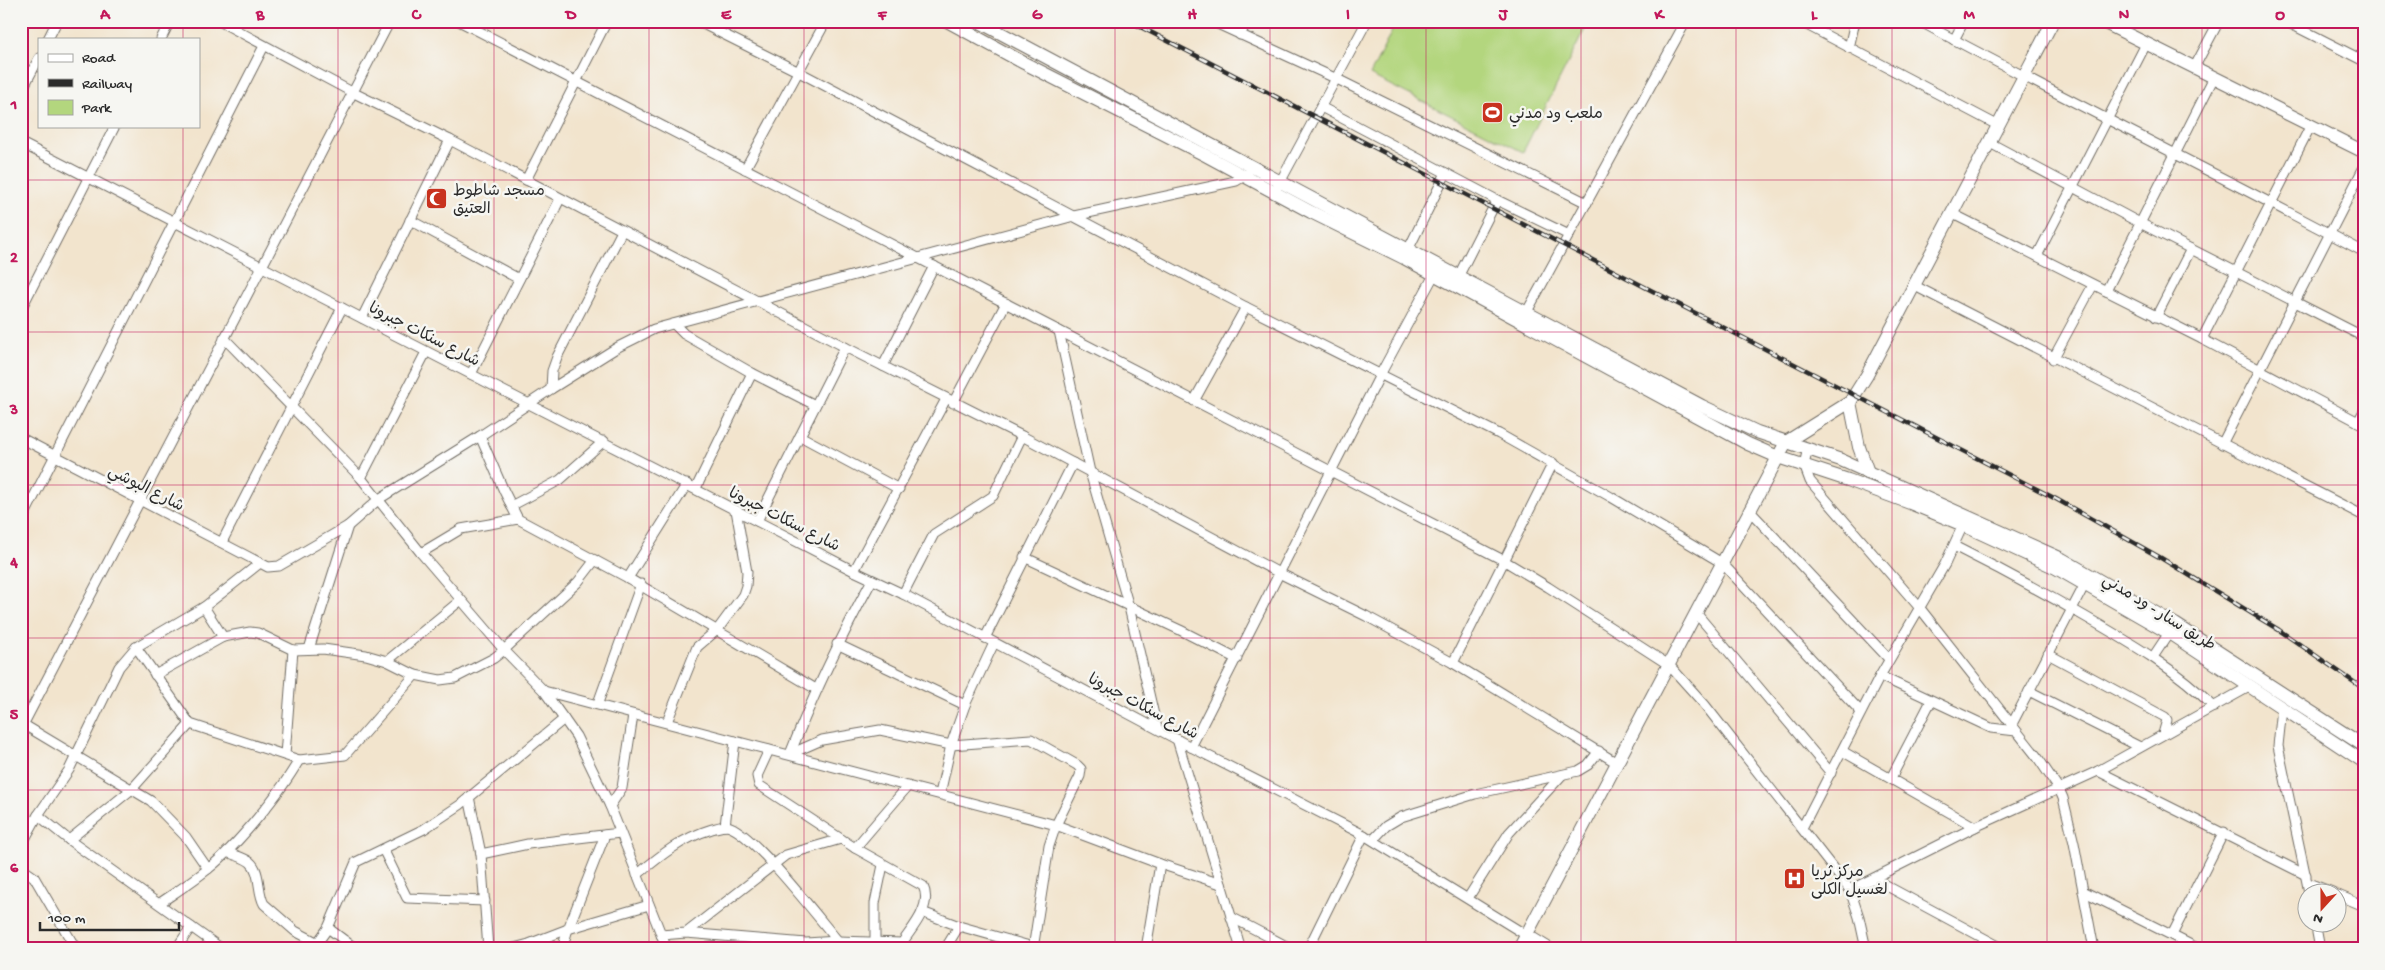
<svg xmlns="http://www.w3.org/2000/svg" width="2385" height="970" viewBox="0 0 2385 970" font-family="'Gochi Hand','Playpen Sans Arabic',sans-serif">
	<style>
		.green { fill: #b3d67e; stroke: #6f8054 }
		.lines { fill: none; stroke-linecap: round; stroke-linejoin: round }
		.street-casing { stroke: #716c64; stroke-width: 11 }
		.secondary-casing { stroke: #716c64; stroke-width: 14 }
		.street { stroke: #fff; stroke-width: 9 }
		.secondary { stroke: #fff; stroke-width: 12 }
		.rail-casing { stroke: #2b2b2b; stroke-width: 4.5 }
		.rail { stroke: #f6f6f2; stroke-width: 2.5; stroke-dasharray: 8; stroke-linecap: butt }
		.grid { fill: none; stroke: #c2185b; stroke-width: 1; stroke-opacity: 0.55 }
		.labels { text-anchor: middle; stroke-width: 5; stroke-linejoin: round; paint-order: stroke }
		.poi-label { font-size: 16px; fill: #2b2b2b; stroke: #f6f6f2; text-anchor: start }
		.street-label { font-size: 16px; fill: #2b2b2b; stroke: #f6f6f2 }
		.neatline { fill: none; stroke: #c2185b; stroke-width: 2 }
		.grid-label { font-size: 16px; text-anchor: middle; font-weight: bold; fill: #c2185b }
	</style>
	<rect width="100%" height="100%" fill="#f6f6f2"/>
	<filter id="ink" filterUnits="userSpaceOnUse"><feTurbulence type="fractalNoise" baseFrequency=".02" numOctaves="2"/><feDisplacementMap in="SourceGraphic" scale="10" xChannelSelector="R" yChannelSelector="G"/><feConvolveMatrix kernelMatrix="1 2 1 2 8 2 1 2 1" color-interpolation-filters="sRGB"/></filter>
	<filter id="wash" filterUnits="userSpaceOnUse"><feTurbulence type="fractalNoise" baseFrequency=".0096" numOctaves="4" result="noise"/><feDisplacementMap in="SourceGraphic" scale="20" xChannelSelector="R" yChannelSelector="G"/><feGaussianBlur stdDeviation="1.12" result="paint"/><feColorMatrix in="noise" values="0 0 0 0 0 0 0 0 0 0 0 0 0 0 0 0 0 1.4 0 .05"/><feComposite in="paint" operator="in"/></filter>
	<g filter="url(#wash)">
		<rect width="100%" height="100%" fill="#f2e4cd"/>
		<path class="green" d="M1397 21H1589L1523 152 1370 75Z"/>
	</g>
	<g filter="url(#ink)">
		<g class="lines">
			<defs>
				<g id="street">
					<path d="M219 21 352 92 450 140 845 347 1022 436 1281 574 1366 616 1453 663 1617 763"/>
					<path d="M459 21 1503 560 1548 587 1669 665 1705 705 1850 890 1859 917 1866 949"/>
					<path d="M697 21 799 72 1246 307 1499 434 1611 497 1722 563 1861 712"/>
					<path d="M1211 21 1337 79 1587 203"/>
					<path d="M1799 21 1999 126"/>
					<path d="M1919 21C2066 100 2216 173 2364 252"/>
					<path d="M2285 21 2364 61"/>
					<path d="M1240 35 1247 21"/>
					<path d="M48 39 57 21"/>
					<path d="M161 39 170 21"/>
					<path d="M1954 40 1964 21"/>
					<path d="M1849 48 1855 21"/>
					<path d="M2194 68 2219 21"/>
					<path d="M21 92 39 58"/>
					<path d="M1321 107 1497 200 1569 235"/>
					<path d="M21 143 854 571 903 594 1191 747 1364 835 1526 935"/>
					<path d="M1990 143 2140 223 2364 337"/>
					<path d="M745 169 826 21"/>
					<path d="M526 180 607 21"/>
					<path d="M1278 186 1367 21"/>
					<path d="M1953 214 2202 339 2364 425"/>
					<path d="M410 220 519 279"/>
					<path d="M1408 250 1446 173"/>
					<path d="M2037 256 2146 44"/>
					<path d="M1458 277 1497 200"/>
					<path d="M1915 286 2364 516"/>
					<path d="M2106 291 2214 77"/>
					<path d="M21 309 115 126"/>
					<path d="M1524 317 1686 21"/>
					<path d="M2156 317 2191 249"/>
					<path d="M362 318 450 140"/>
					<path d="M674 324 684 334 752 373 815 405"/>
					<path d="M1059 331 1090 472 1129 607 1157 728"/>
					<path d="M224 338 361 478 421 553 504 650 544 691 564 719 576 736 610 806 667 949"/>
					<path d="M2202 339 2310 127"/>
					<path d="M2053 359 2093 285"/>
					<path d="M883 366 934 266"/>
					<path d="M471 374 560 199"/>
					<path d="M551 389 552 371 557 357 622 231"/>
					<path d="M1194 401 1246 307"/>
					<path d="M953 403 1006 303"/>
					<path d="M2358 422 2364 411"/>
					<path d="M480 436 504 491 518 519"/>
					<path d="M800 436 899 489"/>
					<path d="M21 438 268 567 279 566 348 526 379 499 480 436 551 389 618 347 654 329 1074 216 1236 181 1248 174"/>
					<path d="M2222 444 2364 167"/>
					<path d="M1808 448 1804 465 1810 481 1919 607 2038 758 2059 789 2063 798 2074 843 2094 949"/>
					<path d="M361 478 426 352"/>
					<path d="M696 488 752 373"/>
					<path d="M511 506 560 480 604 441"/>
					<path d="M1749 510 1889 659"/>
					<path d="M757 521 845 347"/>
					<path d="M21 522 264 46"/>
					<path d="M222 542 342 308"/>
					<path d="M1954 546C1998 568 2041 591 2084 616 2131 643 2176 669 2214 707"/>
					<path d="M421 553 461 529 518 519 628 578 816 689"/>
					<path d="M1024 557 1180 630 1237 659"/>
					<path d="M854 571 946 399"/>
					<path d="M628 578 687 484"/>
					<path d="M903 594 934 534 993 496 1022 436"/>
					<path d="M204 607 260 563"/>
					<path d="M1696 613 1831 773"/>
					<path d="M985 638 1073 463"/>
					<path d="M837 644 965 705"/>
					<path d="M136 647 190 724 299 760 345 755 415 675"/>
					<path d="M309 649 348 526"/>
					<path d="M2048 654 2165 717 2167 720 2163 734"/>
					<path d="M2153 657 2169 633"/>
					<path d="M387 661 461 600"/>
					<path d="M1453 663 1553 463"/>
					<path d="M155 675 223 637"/>
					<path d="M1880 676 1991 728 2016 731"/>
					<path d="M544 691 1056 825 1160 864 1221 884"/>
					<path d="M2029 691 2140 747"/>
					<path d="M598 703 641 584"/>
					<path d="M2282 708 2278 746 2309 892"/>
					<path d="M667 722 697 647 718 629 743 595 746 586 747 572 736 510"/>
					<path d="M21 723 151 801 186 837 208 869"/>
					<path d="M2012 724 2085 584"/>
					<path d="M21 729 390 21"/>
					<path d="M1177 739 1241 949"/>
					<path d="M1191 747 1380 375 1434 275"/>
					<path d="M1842 751 1975 827"/>
					<path d="M790 754 822 740 880 730 951 745 1031 739 1077 765 1081 769 1080 776 1056 825 1049 846 1033 949"/>
					<path d="M790 754C814 693 841 637 872 580"/>
					<path d="M285 755 293 650"/>
					<path d="M2098 771 2306 875"/>
					<path d="M1891 778 1931 701"/>
					<path d="M940 794 951 745 965 705 994 643"/>
					<path d="M469 797 481 854 488 949"/>
					<path d="M610 806 622 788 633 715"/>
					<path d="M38 815 69 840 222 949"/>
					<path d="M725 826 735 741"/>
					<path d="M1802 828 1880 676 1945 564 1963 525"/>
					<path d="M69 840 132 789 190 724"/>
					<path d="M1373 840 1386 826 1401 817 1475 794 1578 771 1588 765 1599 751"/>
					<path d="M21 846 38 815 69 770 119 667 136 647 204 607 223 637 250 632 258 633 293 650 323 649 366 655 387 661 415 675 440 680 455 678 494 658 504 650 578 582 595 560"/>
					<path d="M855 848 908 786"/>
					<path d="M383 849 407 898 485 901"/>
					<path d="M227 852C234 855 243 857 250 862 261 871 257 892 264 904L295 931 318 943"/>
					<path d="M481 854 528 844 620 833"/>
					<path d="M21 868 34 877 76 949"/>
					<path d="M637 875C661 855 682 838 712 829 716 828 722 826 727 826 751 830 819 919 838 941"/>
					<path d="M1874 879 2004 949"/>
					<path d="M2308 883 2332 892"/>
					<path d="M1850 890 1975 827 2098 771 2249 687"/>
					<path d="M2083 891 2199 949"/>
					<path d="M2338 895 2364 906"/>
					<path d="M1468 898 1509 833 1562 775"/>
					<path d="M160 903C176 892 193 881 208 869 237 846 281 792 299 760"/>
					<path d="M922 912 959 926 1033 947"/>
					<path d="M1231 917 1292 949"/>
					<path d="M2315 922 2320 949"/>
					<path d="M328 928 356 949"/>
					<path d="M686 933 806 943 838 941 902 943C912 928 933 906 923 886L855 848 759 785 757 776 769 750"/>
					<path d="M661 935 686 933 786 855 841 839"/>
					<path d="M2172 935 2224 832"/>
					<path d="M875 943V903L883 865"/>
					<path d="M176 949 191 927"/>
					<path d="M313 949 328 928 356 862 424 829 460 805 564 719"/>
					<path d="M510 949 529 944 568 929 649 905"/>
					<path d="M562 949 568 929 605 835"/>
					<path d="M945 949 959 926"/>
					<path d="M1146 949 1160 864"/>
					<path d="M1308 949 1364 835"/>
				</g>
				<g id="secondary">
					<path d="M947 21 1024 63 1207 156 1311 212 1404 258 1748 444 1778 457 1848 480 1910 503 1963 525 2056 568 2169 633 2364 762"/>
					<path d="M978 21 1702 406 1757 432 1841 460 2062 559 2175 624 2364 746"/>
					<path d="M2101 21 2364 152"/>
					<path d="M1850 402 1859 447 1868 472"/>
					<path d="M1526 935 1549 949"/>
					<path d="M1519 949 1786 442 1850 402 1867 375 2053 21"/>
				</g>
			</defs>
			<use href="#street" class="street-casing"/>
			<use href="#secondary" class="secondary-casing"/>
			<use href="#street" class="street"/>
			<use href="#secondary" class="secondary"/>
			<defs>
				<path id="rail" d="M1129 21 2056 499 2161 558 2279 630 2364 689"/>
			</defs>
			<use href="#rail" class="rail-casing"/>
			<use href="#rail" class="rail"/>
		</g>
	</g>
	<path class="grid" d="M183 21V39M338 21V949M494 21V949M649 21V949M804 21V949M960 21V949M1115 21V949M1270 21V949M1426 21V949M1581 21V949M1736 21V949M1892 21V949M2047 21V949M2202 21V949M183 126V949M21 180H2364M21 332H2364M21 485H2364M21 638H2364M21 790H2364"/>
	<defs>
		<symbol id="stadium-square" viewBox="-11 -11 22 22"><rect x="-9" y="-9" width="18" height="18" rx="4" fill="#c8321e" stroke="#f6f6f2"/><path d="M0-5a6.5 5 0 1 0 0 10a6.5 5 0 1 0 0-10ZM-3.5-1.8h7v3.6h-7Z" fill="#fff"/></symbol>
		<symbol id="mosque-square" viewBox="-11 -11 22 22"><rect x="-9" y="-9" width="18" height="18" rx="4" fill="#c8321e" stroke="#f6f6f2"/><path d="M3.5-4.9A6 6 0 1 0 3.5 4.9A5 5 0 1 1 3.5-4.9Z" fill="#fff"/></symbol>
		<symbol id="hospital-square" viewBox="-11 -11 22 22"><rect x="-9" y="-9" width="18" height="18" rx="4" fill="#c8321e" stroke="#f6f6f2"/><path d="M-5-5h3v3.5h4V-5h3V5h-3V1.5h-4V5h-3Z" fill="#fff"/></symbol>
	</defs>
	<g fill-rule="evenodd">
		<use href="#stadium-square" x="1480" y="100" width="25" height="25"/>
		<use href="#mosque-square" x="424" y="186" width="25" height="25"/>
		<use href="#hospital-square" x="1782" y="866" width="25" height="25"/>
	</g>
	<g class="labels">
		<g class="poi-label">
			<text x="1509" y="118">ملعب ود مدني</text>
			<text x="453" y="195">مسجد شاطوط<tspan x="453" dy="18">العتيق</tspan></text>
			<text x="1811" y="876">مركز ثريا<tspan x="1811" dy="18">لغسيل الكلى</tspan></text>
		</g>
		<g class="street-label">
			<text transform="translate(425 333) rotate(27)" y="6">شارع سنكات جبرونا</text>
			<text transform="translate(147 487) rotate(27)" y="6">شارع البوشي</text>
			<text transform="translate(785 518) rotate(27)" y="6">شارع سنكات جبرونا</text>
			<text transform="translate(2160 611) rotate(32)" y="6">طريق سنار - ود مدني</text>
			<text transform="translate(1144 705) rotate(28)" y="6">شارع سنكات جبرونا</text>
		</g>
	</g>
	<rect width="2385" height="970" fill="none" stroke="#f6f6f2" stroke-width="55"/>
	<rect x="38" y="38" width="162" height="90" fill="#f6f6f2" stroke="#a5a5a2"/>
	<rect x="48" y="54" width="25" height="8" fill="#ffffff" stroke="#a5a5a2"/>
	<text x="82" y="62" font-size="15" fill="#2b2b2b">Road</text>
	<rect x="48" y="79" width="25" height="8" fill="#2b2b2b" stroke="#a5a5a2"/>
	<text x="82" y="88" font-size="15" fill="#2b2b2b">Railway</text>
	<rect x="48" y="100" width="25" height="15" fill="#b3d67e" stroke="#a5a5a2"/>
	<text x="82" y="112" font-size="15" fill="#2b2b2b">Park</text>
	<g transform="translate(2322 908) rotate(201)"><circle r="24" fill="#f6f6f2" stroke="#a5a5a2"/>
	<path d="M0-4L9 19L0 12L-9 19Z" fill="#c8321e"/>
	<text y="-8" font-size="14" font-weight="bold" text-anchor="middle" fill="#2b2b2b">N</text>
	</g>
	<path d="M40 922v8h139v-8" fill="none" stroke="#2b2b2b" stroke-width="2.5"/>
	<text x="48" y="922" font-size="15" fill="#2b2b2b" stroke="#f6f6f2" stroke-width="4" paint-order="stroke">100 m</text>
	<rect x="28" y="28" width="2330" height="914" class="neatline"/>
	<g class="grid-label">
		<text x="105" y="19">A</text>
		<text x="260" y="19">B</text>
		<text x="416" y="19">C</text>
		<text x="571" y="19">D</text>
		<text x="726" y="19">E</text>
		<text x="882" y="19">F</text>
		<text x="1037" y="19">G</text>
		<text x="1192" y="19">H</text>
		<text x="1348" y="19">I</text>
		<text x="1503" y="19">J</text>
		<text x="1659" y="19">K</text>
		<text x="1814" y="19">L</text>
		<text x="1969" y="19">M</text>
		<text x="2124" y="19">N</text>
		<text x="2280" y="19">O</text>
		<text x="14" y="109">1</text>
		<text x="14" y="262">2</text>
		<text x="14" y="414">3</text>
		<text x="14" y="567">4</text>
		<text x="14" y="719">5</text>
		<text x="14" y="872">6</text>
	</g>
</svg>
